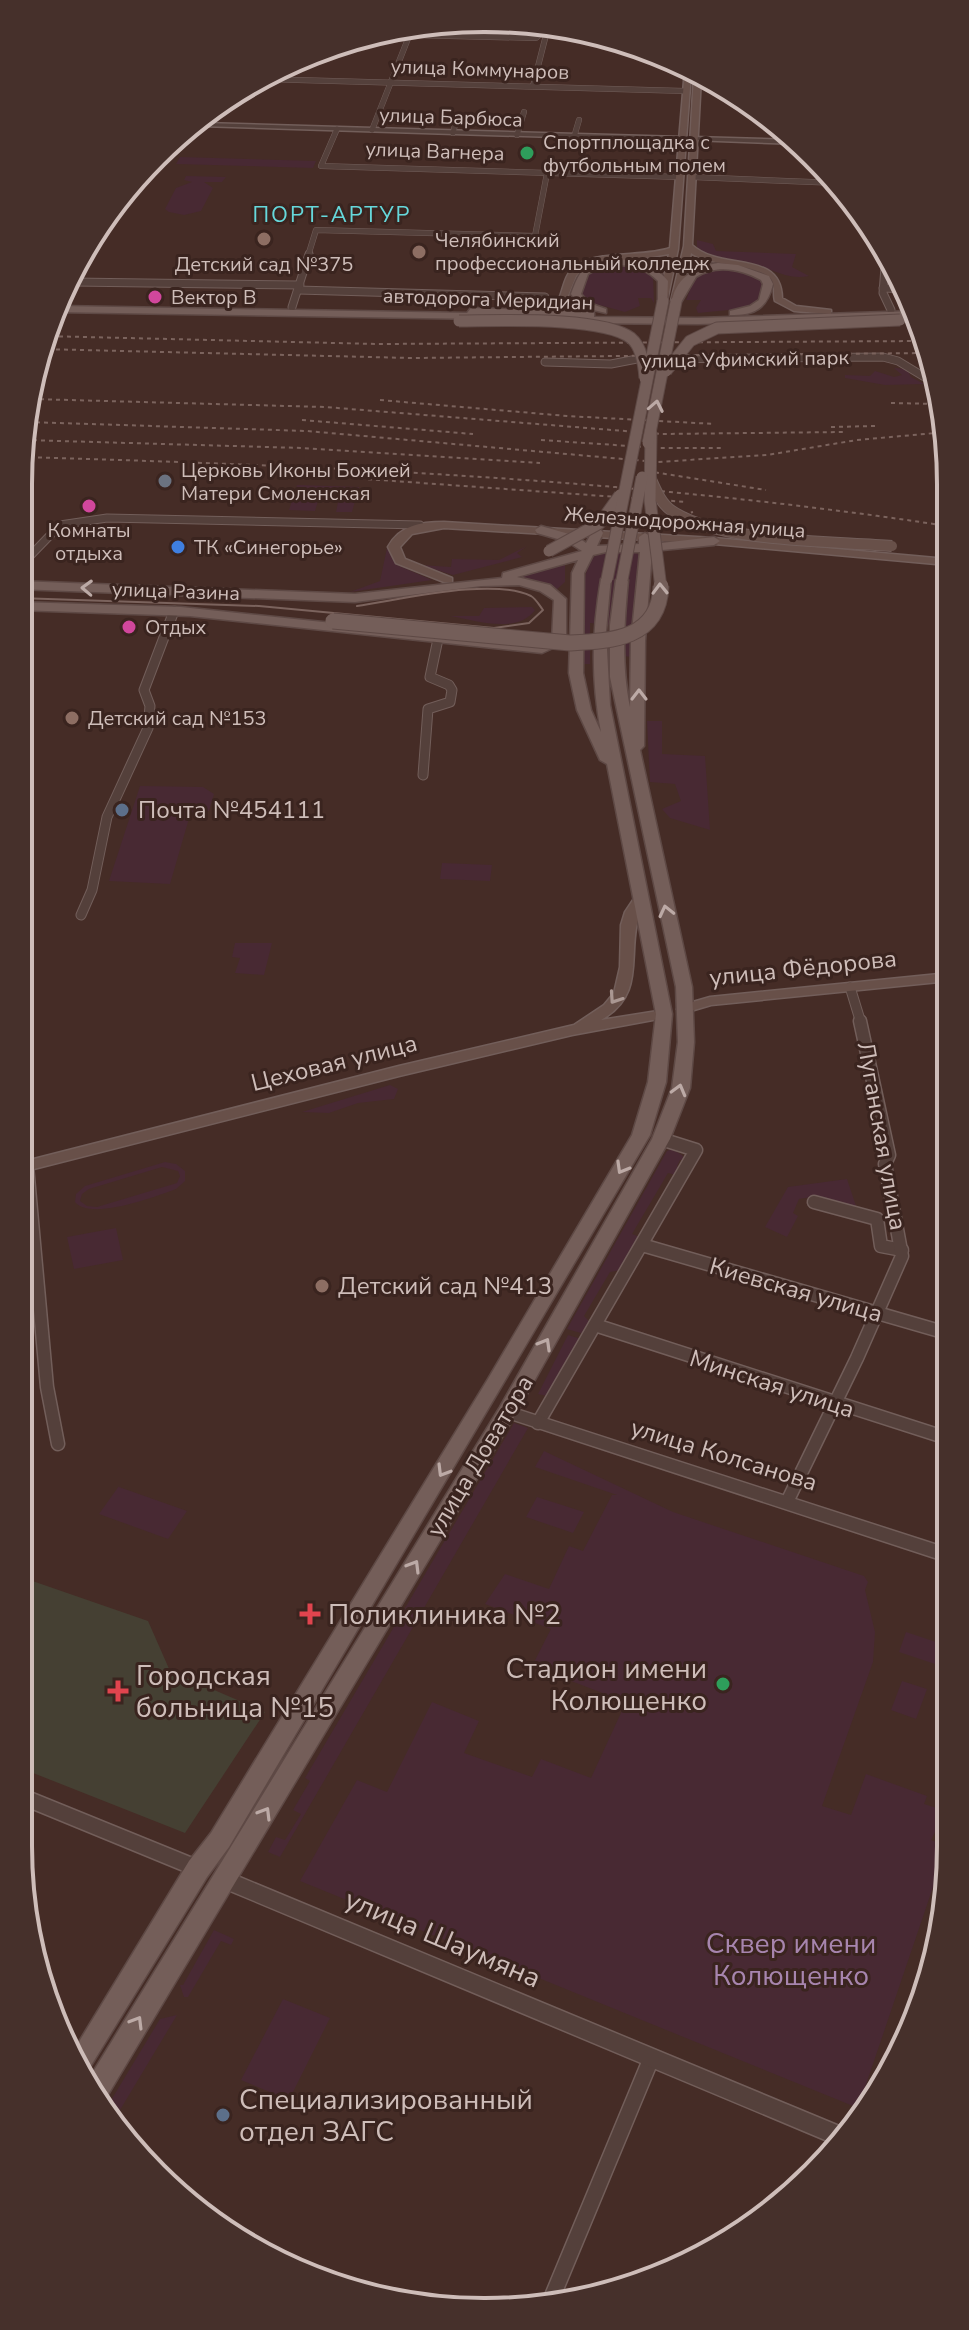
<svg xmlns="http://www.w3.org/2000/svg" width="969" height="2330" viewBox="0 0 969 2330" font-family="'Nunito Sans',sans-serif">
	<style>
		.medical { fill: #454033 }
		.green { fill: #482933; fill-rule: evenodd }
		.lines { fill: none; stroke-linecap: round; stroke-linejoin: round }
		.minor-far4-casing { stroke: #725e5a; stroke-width: 6 }
		.minor-far3-casing { stroke: #725e5a; stroke-width: 9 }
		.minor-far2-casing { stroke: #725e5a; stroke-width: 11 }
		.minor-far1-casing { stroke: #725e5a; stroke-width: 15 }
		.minor-casing { stroke: #725e5a; stroke-width: 18 }
		.tertiary-casing { stroke: #725e5a; stroke-width: 3 }
		.secondary-casing { stroke: #725e5a; stroke-width: 3 }
		.primary-casing { stroke: #5e4945; stroke-width: 3 }
		.minor-far4 { stroke: #54403b; stroke-width: 5 }
		.minor-far3 { stroke: #54403b; stroke-width: 7 }
		.minor-far2 { stroke: #54403b; stroke-width: 9 }
		.minor-far1 { stroke: #54403b; stroke-width: 12 }
		.minor { stroke: #54403b; stroke-width: 15 }
		.tertiary { fill: #54403b; fill-rule: evenodd }
		.secondary { fill: #685049; fill-rule: evenodd }
		.primary { fill: #745e59; fill-rule: evenodd }
		.tram { stroke: #7b635d; stroke-width: 2 }
		.rail { stroke: #7b635d; stroke-width: 2; stroke-dasharray: 4 4; stroke-linecap: butt }
		.secondary-bridge-casing { stroke: #725e5a; stroke-width: 12; stroke-linecap: butt }
		.primary-bridge-far1-casing { stroke: #5e4945; stroke-width: 13; stroke-linecap: butt }
		.primary-bridge-casing { stroke: #5e4945; stroke-width: 17; stroke-linecap: butt }
		.secondary-bridge { stroke: #685049; stroke-width: 10 }
		.primary-bridge-far1 { stroke: #745e59; stroke-width: 11 }
		.primary-bridge { stroke: #745e59; stroke-width: 15 }
		.oneway { stroke: #bcaaa6 }
		.oneway2 { stroke: #aa9792 }
		.leisure-dot { fill: #2e9e5b; stroke: #3a241f; stroke-width: 3 }
		.education-dot { fill: #8d6e63; stroke: #3a241f; stroke-width: 3 }
		.hotel-dot { fill: #d1479c; stroke: #3a241f; stroke-width: 3 }
		.worship-dot { fill: #6b7280; stroke: #3a241f; stroke-width: 3 }
		.shop-dot { fill: #3f7fe0; stroke: #3a241f; stroke-width: 3 }
		.service-dot { fill: #5c6f8a; stroke: #3a241f; stroke-width: 3 }
		.health-dot { fill: #e0444e; stroke: #3a241f; stroke-width: 3 }
		.labels { text-anchor: middle; stroke-width: 6; stroke-linejoin: round; paint-order: stroke }
		.far-street-label { font-size: 20px; fill: #cebdb9; stroke: #3a241f }
		.far-poi-label { font-size: 20px; fill: #cebdb9; stroke: #3a241f; text-anchor: start }
		.far-neighbourhood-label { font-size: 22px; letter-spacing: 2px; fill: #66d8db; stroke: #3a241f }
		.poi-label { font-size: 24px; fill: #cebdb9; stroke: #3a241f; text-anchor: start }
		.street-label { font-size: 24px; fill: #cebdb9; stroke: #3a241f }
		.near-poi-label { font-size: 28px; fill: #cebdb9; stroke: #3a241f; text-anchor: start }
		.near-street-label { font-size: 28px; fill: #cebdb9; stroke: #3a241f }
		.near-park-label { font-size: 28px; fill: #a785ae; stroke: #3a241f }
		.rim { fill: none; stroke: #cebdb9; stroke-width: 4 }
	</style>
	<rect width="100%" height="100%" fill="#452c26"/>
	<path class="medical" d="M18 1576 148 1621 170 1671 265 1712 185 1833 18 1767Z"/>
	<g class="green">
		<path d="M180 157 316 161 313 168 176 164Z"/>
		<path d="M186 176 226 177 222 182H204L213 188 201 211 184 215 169 212 165 209 176 188 192 182 184 180Z"/>
		<path d="M697 240 713 244 716 251 796 254 792 267 809 276C789 280 777 271 759 266 737 260 718 261 697 249Z"/>
		<path d="M619 265 645 270 653 276 654 303 651 298H638L640 306 625 312 585 301 581 296 587 273 599 266Z"/>
		<path d="M707 270C724 269 753 267 763 283L758 302 739 309 698 313 696 308 701 300H686L695 277Z"/>
		<path d="M894 368 907 369 911 377 924 384 885 385 845 378V375L870 376 875 371 894 377 902 375Z"/>
		<path d="M297 485 359 487 352 512H336L341 488H322L315 511 289 510Z"/>
		<path d="M527 546 517 553 522 557 453 575 420 565 451 567 452 559 499 560Z"/>
		<path d="M387 548 397 565 432 580 350 592 380 581Z"/>
		<path d="M603 551H632L640 555 632 719 627 691H630L631 657 624 656V626L590 623V664H583C583 637 574 560 603 551Z"/>
		<path d="M565 562V582L556 590 542 583 511 578Z"/>
		<path d="M532 607 535 610C517 635 475 620 450 616H479L484 608Z"/>
		<path d="M647 721H662V754L705 756 710 830 670 818 662 809 681 801 675 784 650 782Z"/>
		<path d="M140 786 203 787 214 794 209 811 190 815 170 884 109 881Z"/>
		<path d="M442 863 492 865 490 881 440 879Z"/>
		<path d="M235 943H272L264 975 235 973 240 958 232 957Z"/>
		<path d="M390 1085 398 1089 394 1099 358 1103 329 1113 302 1112Z"/>
		<path d="M672 1149 682 1155 685 1160H680L677 1166 681 1168 676 1175 668 1173 632 1234 640 1237 621 1270 610 1272 584 1316 590 1322 584 1334 567 1329 667 1151Z"/>
		<path d="M165 1162 176 1164 185 1171V1181L176 1189C155 1197 90 1221 75 1202L76 1194 85 1186ZM162 1167 178 1171 180 1176 177 1183 97 1207 87 1206 80 1201 82 1194 89 1189Z"/>
		<path d="M847 1179 857 1209 812 1197 799 1199 793 1213 798 1216 787 1237 765 1227 788 1187Z"/>
		<path d="M116 1228 123 1260 74 1269 67 1237Z"/>
		<path d="M568 1335 581 1339 547 1396 538 1394Z"/>
		<path d="M514 1423 528 1428 280 1857 268 1852 276 1837 285 1840 301 1814 293 1810 310 1781 305 1778Z"/>
		<path d="M544 1451 673 1512 864 1576 868 1582 865 1590 875 1632 873 1662 822 1806 851 1815 866 1774 927 1796 924 1804 946 1811 931 1840 947 1846 858 2108 300 1881 357 1780 387 1792 432 1702 479 1721 464 1753 532 1777 541 1759 591 1778 626 1702 532 1666 551 1629 485 1604 505 1574 549 1589 569 1546 583 1551 612 1495H617L535 1467Z"/>
		<path d="M119 1486V1487L187 1511 168 1539 99 1514Z"/>
		<path d="M537 1497 584 1512 573 1533 526 1517Z"/>
		<path d="M906 1632 942 1644 935 1664 899 1652Z"/>
		<path d="M902 1681 927 1689 916 1719 891 1710Z"/>
		<path d="M214 1930 234 1939 231 1945 221 1941 188 1997H184L180 1985H183Z"/>
		<path d="M283 1999 330 2018 289 2100 241 2080Z"/>
		<path d="M177 2015 114 2120 107 2107 160 2019Z"/>
	</g>
	<g class="lines">
		<defs>
			<g id="minor-far4">
				<path d="M409 35 536 38 544 31"/>
				<path d="M262 79 685 91"/>
				<path d="M533 86 547 31"/>
				<path d="M337 129 321 166 680 177"/>
				<path d="M372 130 411 31"/>
				<path d="M453 133 457 117"/>
				<path d="M517 135 524 112"/>
				<path d="M574 137 579 120"/>
				<path d="M692 177 837 183"/>
				<path d="M308 256 316 230 535 236 547 173"/>
			</g>
			<g id="minor-far3">
				<path d="M886 254 883 293 891 310"/>
				<path d="M73 282 300 285"/>
				<path d="M883 288 906 289"/>
				<path d="M298 290 545 297"/>
				<path d="M292 307 309 254"/>
				<path d="M52 320 58 309"/>
				<path d="M545 362 611 364 637 359 883 357 898 361 936 384"/>
				<path d="M18 558 31 555 60 525 107 518 420 525"/>
			</g>
			<g id="minor-far2">
				<path d="M423 775 428 709 450 702 452 690 449 685 430 677 438 639"/>
				<path d="M81 915 92 890 107 817 148 728 150 706 144 690 174 611"/>
				<path d="M850 987 861 1023"/>
			</g>
			<g id="minor-far1">
				<path d="M27 1166 47 1387 58 1444"/>
				<path d="M814 1202 877 1219 881 1246 902 1250"/>
				<path d="M642 1245 950 1334"/>
				<path d="M595 1325 950 1439"/>
				<path d="M538 1423 696 1150 661 1139"/>
				<path d="M787 1502 857 1358 902 1256 885 1164 889 1155 860 1021"/>
			</g>
			<path id="minor" d="M548 2307 651 2059"/>
			<g id="tertiary">
				<path d="M204 123 681 137 684 139 681 141 200 126Z"/>
				<path d="M693 137 794 140 798 144 691 140Z"/>
				<path d="M507 1406 950 1549V1563L501 1416 499 1412 501 1408Z"/>
				<path d="M18 1787 205 1863 207 1869 205 1875 198 1877 18 1803Z"/>
				<path d="M223 1871 230 1873 849 2130 839 2146 837 2145 216 1885 213 1879 216 1873Z"/>
			</g>
			<g id="secondary">
				<path d="M685 69 691 73 678 249 667 301 659 299 669 254 584 268 576 276 565 303 545 311 507 314V310L543 305 559 299C563 290 564 278 571 270 589 249 644 258 670 248Z"/>
				<path d="M694 75 701 78 692 245C721 272 781 249 782 298L796 306 831 310V314L794 311 775 301C773 295 775 288 773 282 765 263 709 267 691 253L681 301 676 304 671 301 684 246Z"/>
				<path d="M444 522 714 538 947 559V565L714 544 444 528 412 534 400 547 405 559 452 578V582H444L396 563 388 547C400 525 421 522 444 522Z"/>
				<path d="M640 896 647 900C619 942 654 990 601 1020L664 1010 669 1011 671 1014 669 1017 572 1035 399 1076 18 1173V1163L399 1066 574 1025 604 1005 614 993 620 967 621 925 625 912 635 897Z"/>
				<path d="M949 973V981L711 1005 684 1013 677 1009 679 1006 710 997Z"/>
			</g>
			<g id="primary">
				<path d="M614 259C636 260 654 264 668 281L667 303 658 301V281C640 262 610 261 588 274L581 294 589 303 606 309V313L581 307 571 294C581 267 585 263 614 259Z"/>
				<path d="M718 263 738 265 769 276 773 284C767 308 755 316 730 315V311L750 306 759 300 763 284 761 280C741 269 716 264 696 277L680 304H672C673 280 695 266 718 263Z"/>
				<path d="M59 306 467 313 471 308 590 312 594 313V317L698 318 917 311 918 317 698 324 576 323 571 320 573 318 487 315 483 319 56 312Z"/>
				<path d="M541 526 576 536 586 543 593 530H601L603 533 597 546 639 544V537L645 533 651 537 652 544 714 537 720 541 714 545 652 551 645 641 644 746 640 750 692 987 694 1042 690 1088 670 1139 514 1417 106 2098 103 2099 90 2077 500 1407 652 1139 672 1088 678 1042 676 987 610 677V625L616 580 622 576 628 580C624 623 621 664 630 707L631 641 640 552H606L593 555 584 573 583 673 591 710 601 732C591 678 592 633 601 579L611 576 606 631 610 705 672 1014 666 1082 650 1135 229 1847 207 1877 87 2072 74 2050 189 1861 211 1833 488 1379 632 1135 648 1082 656 1014 607 764 600 760 577 710 569 673 572 573 578 560 517 577 550 585 566 599V642L542 653 190 616 18 610V602L181 607 541 645 552 640 554 600 540 591 519 585 481 586 355 602 18 589V581L355 594 502 578 503 573 582 551 568 542 537 533 535 530Z"/>
			</g>
		</defs>
		<use href="#minor-far4" class="minor-far4-casing"/>
		<use href="#minor-far3" class="minor-far3-casing"/>
		<use href="#minor-far2" class="minor-far2-casing"/>
		<use href="#minor-far1" class="minor-far1-casing"/>
		<use href="#minor" class="minor-casing"/>
		<use href="#tertiary" class="tertiary-casing"/>
		<use href="#secondary" class="secondary-casing"/>
		<use href="#primary" class="primary-casing"/>
		<use href="#minor-far4" class="minor-far4"/>
		<use href="#minor-far3" class="minor-far3"/>
		<use href="#minor-far2" class="minor-far2"/>
		<use href="#minor-far1" class="minor-far1"/>
		<use href="#minor" class="minor"/>
		<use href="#tertiary" class="tertiary"/>
		<use href="#secondary" class="secondary"/>
		<use href="#primary" class="primary"/>
		<path class="tram" d="M18 598 259 606 494 628 529 623 543 610C539 605 536 599 531 596 492 577 400 600 357 606"/>
		<g class="rail">
			<path d="M43 336 377 344 925 341"/>
			<path d="M40 349 411 358 928 353"/>
			<path d="M32 399 325 407 662 434 843 432"/>
			<path d="M380 400 567 416 715 424"/>
			<path d="M891 403 942 404"/>
			<path d="M302 420 473 434"/>
			<path d="M28 422 307 431 657 462 767 455 857 440 947 432"/>
			<path d="M831 427 875 426"/>
			<path d="M25 440 302 448 540 463"/>
			<path d="M541 440 659 448H721"/>
			<path d="M22 457C332 466 640 479 947 526"/>
			<path d="M647 471 766 490"/>
			<path d="M352 478 687 502"/>
			<path d="M644 523 693 512"/>
		</g>
		<defs>
			<path id="secondary-bridge" d="M649 475C655 488 660 503 672 511 720 543 834 541 892 546"/>
			<g id="primary-bridge-far1">
				<path d="M459 321C497 321 602 316 631 338 642 347 644 365 645 378"/>
				<path d="M666 371 690 341 717 328 900 320"/>
				<path d="M651 432 650 500 661 588"/>
				<path d="M648 443 676 302"/>
				<path d="M549 551 600 523 620 495"/>
				<path d="M607 579 663 301"/>
				<path d="M622 580 642 477"/>
			</g>
			<path id="primary-bridge" d="M333 621 570 643C612 641 659 639 661 586"/>
		</defs>
		<use href="#secondary-bridge" class="secondary-bridge-casing"/>
		<use href="#primary-bridge-far1" class="primary-bridge-far1-casing"/>
		<use href="#primary-bridge" class="primary-bridge-casing"/>
		<use href="#secondary-bridge" class="secondary-bridge"/>
		<use href="#primary-bridge-far1" class="primary-bridge-far1"/>
		<use href="#primary-bridge" class="primary-bridge"/>
	</g>
	<defs><path id="oneway-chevron" d="M-2-3.5L2.5 0L-2 3.5" fill="none" stroke-width="1.6" stroke-linecap="round" stroke-linejoin="round" transform="scale(2)"/></defs>
	<g class="oneway">
		<use href="#oneway-chevron" transform="translate(656 406) rotate(-79)"/>
		<use href="#oneway-chevron" transform="translate(87 588) rotate(-178)"/>
		<use href="#oneway-chevron" transform="translate(660 589) rotate(-91)"/>
		<use href="#oneway-chevron" transform="translate(639 695) rotate(-90)"/>
		<use href="#oneway-chevron" transform="translate(666 911) rotate(-103)"/>
		<use href="#oneway-chevron" transform="translate(679 1090) rotate(-75)"/>
		<use href="#oneway-chevron" transform="translate(622 1168) rotate(120)"/>
		<use href="#oneway-chevron" transform="translate(545 1344) rotate(-60)"/>
		<use href="#oneway-chevron" transform="translate(443 1471) rotate(121)"/>
		<use href="#oneway-chevron" transform="translate(414 1566) rotate(-59)"/>
		<use href="#oneway-chevron" transform="translate(265 1813) rotate(-59)"/>
		<use href="#oneway-chevron" transform="translate(137 2022) rotate(-59)"/>
	</g>
	<use class="oneway2" href="#oneway-chevron" transform="translate(615 998) rotate(124)"/>
	<g class="leisure-dot">
		<circle cx="527" cy="153" r="8"/>
		<circle cx="723" cy="1684" r="8"/>
	</g>
	<g class="education-dot">
		<circle cx="264" cy="239" r="8"/>
		<circle cx="419" cy="252" r="8"/>
		<circle cx="72" cy="718" r="8"/>
		<circle cx="322" cy="1286" r="8"/>
	</g>
	<g class="hotel-dot">
		<circle cx="155" cy="297" r="8"/>
		<circle cx="89" cy="506" r="8"/>
		<circle cx="129" cy="627" r="8"/>
	</g>
	<circle class="worship-dot" cx="165" cy="481" r="8"/>
	<circle class="shop-dot" cx="178" cy="547" r="8"/>
	<g class="service-dot">
		<circle cx="122" cy="810" r="8"/>
		<circle cx="223" cy="2115" r="8"/>
	</g>
	<g class="health-dot">
		<path d="M306 1602h8v8h8v8h-8v8h-8v-8h-8v-8h8z"/>
		<path d="M114 1679h8v8h8v8h-8v8h-8v-8h-8v-8h8z"/>
	</g>
	<g class="labels">
		<g class="far-street-label">
			<text transform="translate(480 69) rotate(2)" y="7">улица Коммунаров</text>
			<text transform="translate(451 117) rotate(2)" y="7">улица Барбюса</text>
			<text transform="translate(435 151) rotate(2)" y="7">улица Вагнера</text>
			<text transform="translate(488 299) rotate(2)" y="7">автодорога Меридиан</text>
			<text transform="translate(745 359) rotate(-1)" y="7">улица Уфимский парк</text>
			<text transform="translate(685 522) rotate(4)" y="7">Железнодорожная улица</text>
			<text transform="translate(176 591) rotate(2)" y="7">улица Разина</text>
		</g>
		<g class="far-poi-label">
			<text x="543" y="149">Спортплощадка с<tspan x="543" dy="23">футбольным полем</tspan></text>
			<text x="435" y="247">Челябинский<tspan x="435" dy="23">профессиональный колледж</tspan></text>
			<text x="264" y="271" text-anchor="middle">Детский сад №375</text>
			<text x="171" y="304">Вектор В</text>
			<text x="181" y="477">Церковь Иконы Божией<tspan x="181" dy="23">Матери Смоленская</tspan></text>
			<text x="89" y="537" text-anchor="middle">Комнаты<tspan x="89" dy="23">отдыха</tspan></text>
			<text x="194" y="554">ТК «Синегорье»</text>
			<text x="145" y="634">Отдых</text>
			<text x="88" y="725">Детский сад №153</text>
		</g>
		<g class="far-neighbourhood-label">
			<text x="332" y="222">ПОРТ-АРТУР</text>
		</g>
		<g class="poi-label">
			<text x="138" y="818">Почта №454111</text>
			<text x="338" y="1294">Детский сад №413</text>
		</g>
		<g class="street-label">
			<text transform="translate(803 968) rotate(-6)" y="8">улица Фёдорова</text>
			<text transform="translate(334 1063) rotate(-14)" y="8">Цеховая улица</text>
			<text transform="translate(882 1136) rotate(80)" y="8">Луганская улица</text>
			<text transform="translate(796 1290) rotate(16)" y="8">Киевская улица</text>
			<text transform="translate(772 1384) rotate(18)" y="8">Минская улица</text>
			<text transform="translate(724 1455) rotate(17)" y="8">улица Колсанова</text>
			<text transform="translate(480 1456) rotate(-59)" y="8">улица Доватора</text>
		</g>
		<g class="near-poi-label">
			<text x="328" y="1624">Поликлиника №2</text>
			<text x="707" y="1678" text-anchor="end">Стадион имени<tspan x="707" dy="32">Колющенко</tspan></text>
			<text x="136" y="1685">Городская<tspan x="136" dy="32">больница №15</tspan></text>
			<text x="239" y="2109">Специализированный<tspan x="239" dy="32">отдел ЗАГС</tspan></text>
		</g>
		<g class="near-street-label">
			<text transform="translate(443 1938) rotate(23)" y="10">улица Шаумяна</text>
		</g>
		<g class="near-park-label">
			<text x="791" y="1953">Сквер имени<tspan x="791" dy="32">Колющенко</tspan></text>
		</g>
	</g>
	<path d="M0 0H969V2330H0ZM484 32H485A452 452 0 0 1 937 484V1846A452 452 0 0 1 485 2298H484A452 452 0 0 1 32 1846V484A452 452 0 0 1 484 32Z" fill="#46302b" fill-rule="evenodd"/>
	<path class="rim" d="M484 32H485A452 452 0 0 1 937 484V1846A452 452 0 0 1 485 2298H484A452 452 0 0 1 32 1846V484A452 452 0 0 1 484 32Z"/>
</svg>
